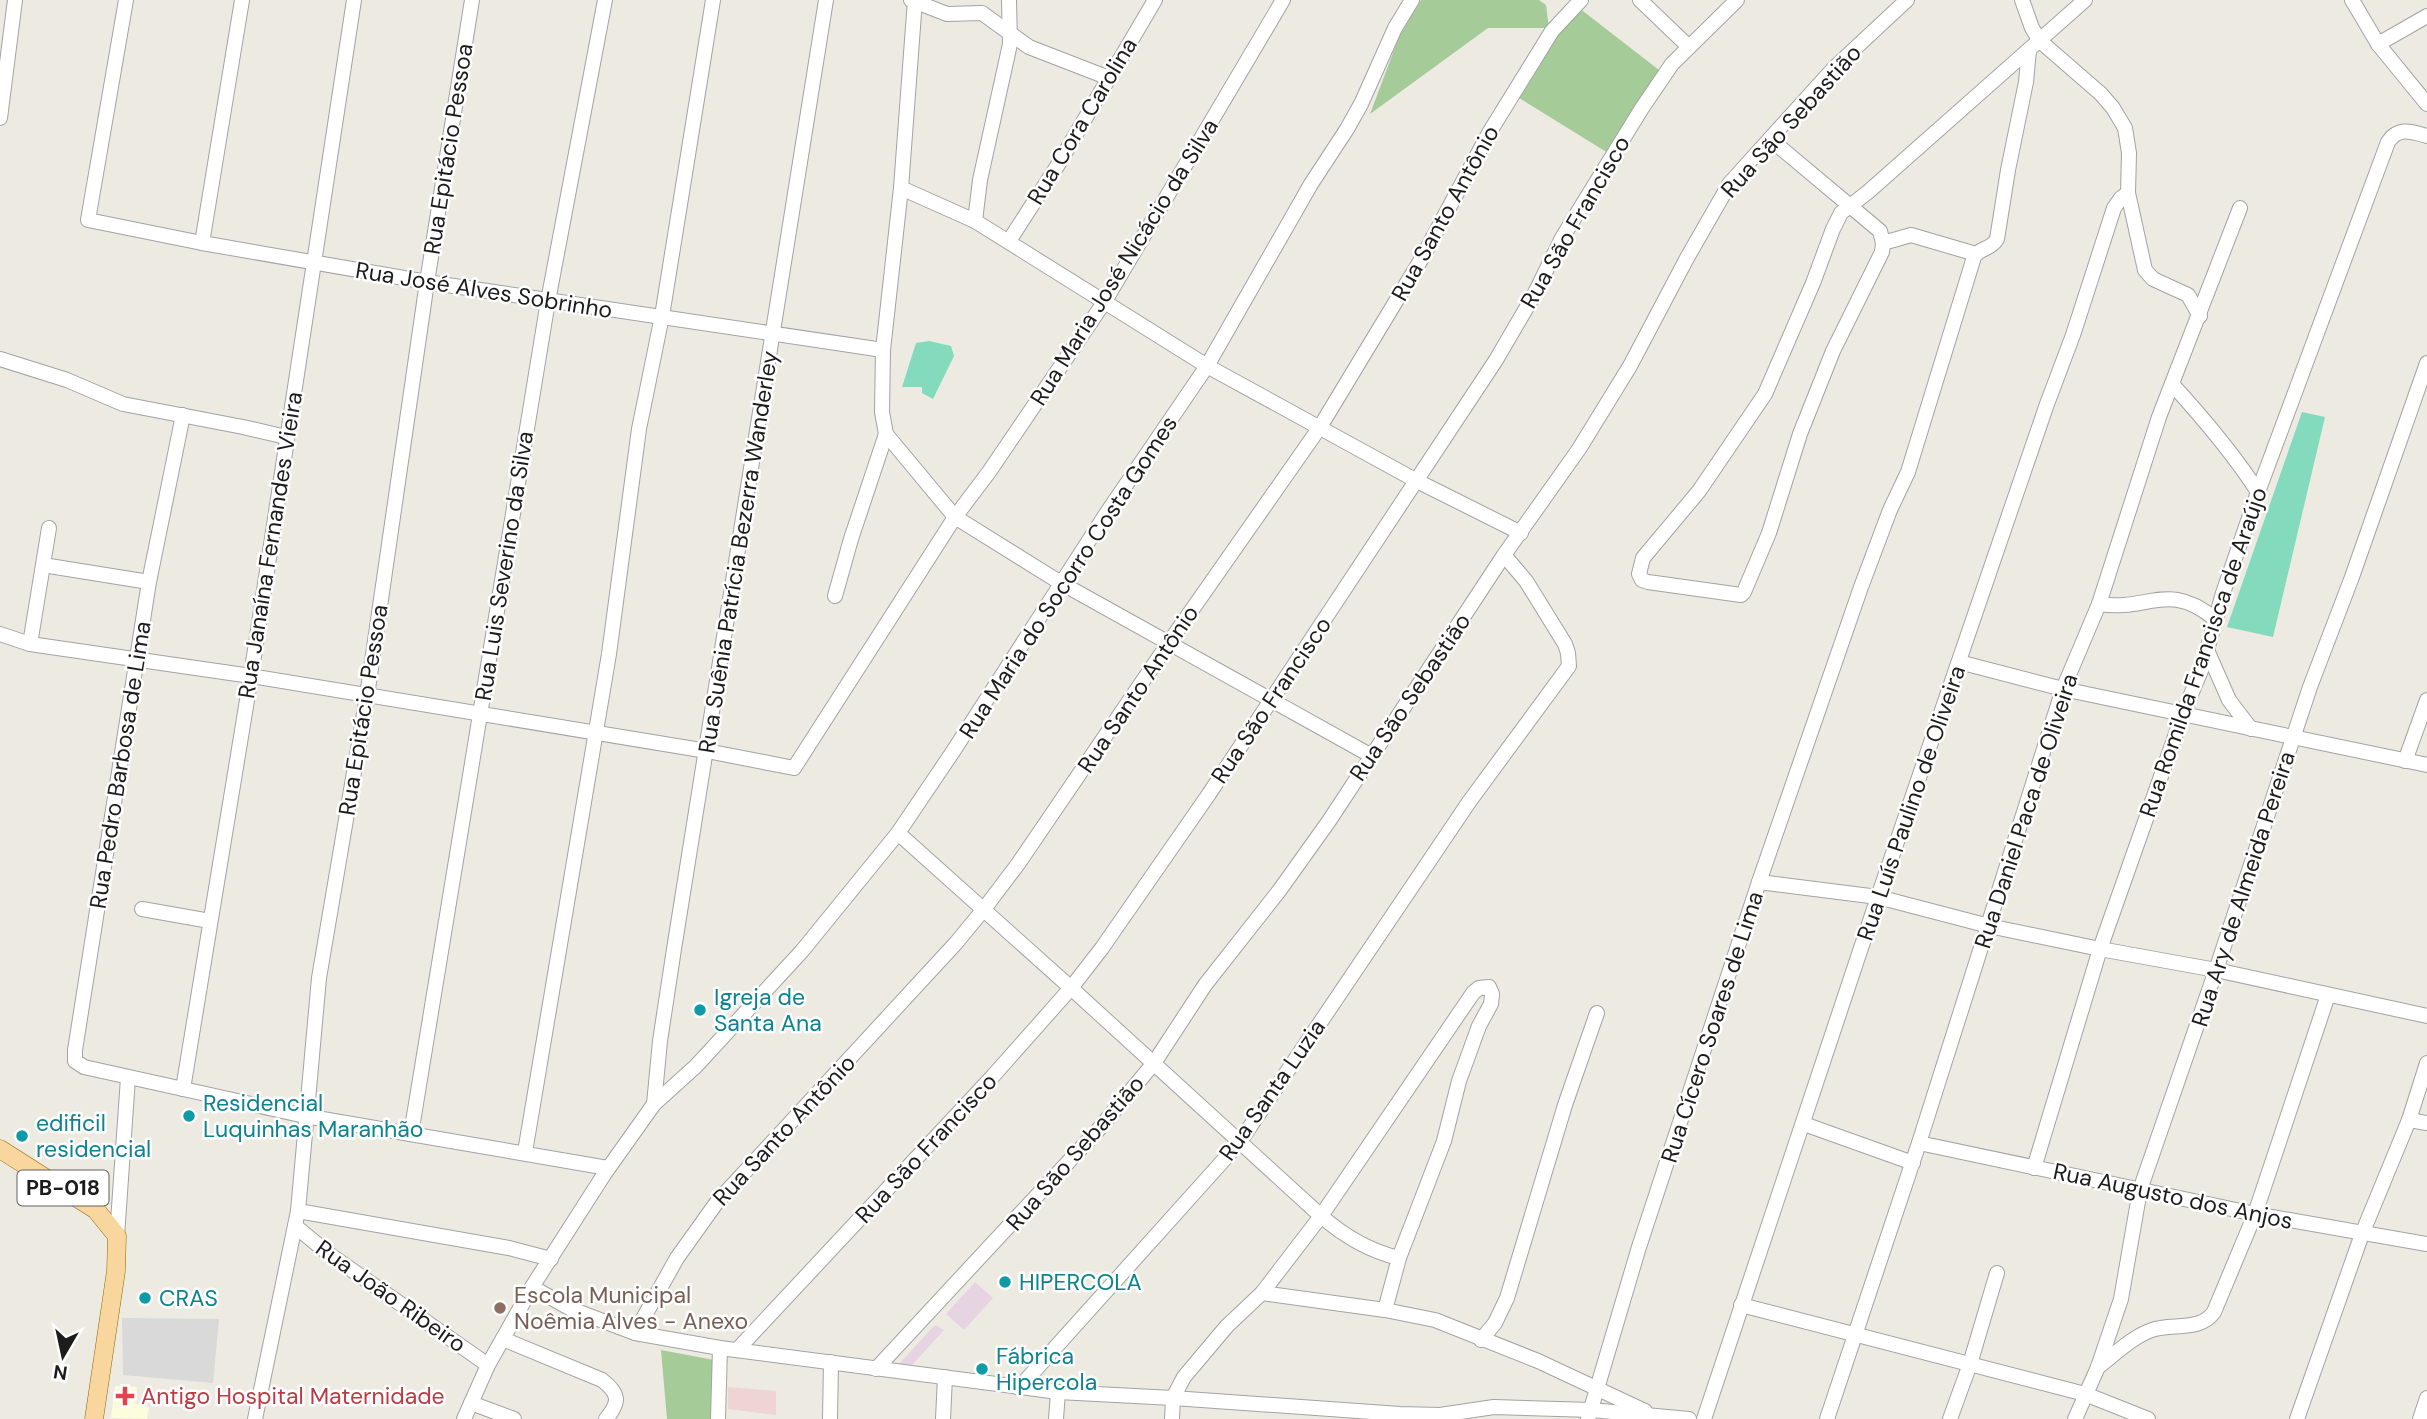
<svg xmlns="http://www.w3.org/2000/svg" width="2427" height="1419" viewBox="0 0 2427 1419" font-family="'DM Sans',sans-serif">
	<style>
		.residential { fill: #dad9d9 }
		.commercial { fill: #eed4d2 }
		.industrial { fill: #e6d4e2 }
		.education { fill: #fcfddb }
		.forest { fill: #a4cb98 }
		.pitch { fill: #83dabd }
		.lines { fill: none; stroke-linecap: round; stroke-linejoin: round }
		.minor-casing { stroke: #a3a3a3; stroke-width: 16 }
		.major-casing { stroke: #8e6906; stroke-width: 19 }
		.minor { stroke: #fff; stroke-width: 14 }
		.major { stroke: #f8d69d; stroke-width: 18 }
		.culture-dot { fill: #0f9aa8; stroke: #fff; stroke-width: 2.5 }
		.education-dot { fill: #8d6e63; stroke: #fff; stroke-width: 2.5 }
		.health-dot { fill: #e0444e; stroke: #fff; stroke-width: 2.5 }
		.labels { text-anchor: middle; stroke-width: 5; stroke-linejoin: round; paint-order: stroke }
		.shield { fill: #fff; stroke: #606060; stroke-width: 2 }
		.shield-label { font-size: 21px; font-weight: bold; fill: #1c1c1c }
		.street-label { font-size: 23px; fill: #1c1c1c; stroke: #fff }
		.culture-label { font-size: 23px; fill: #0d838f; stroke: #fff; text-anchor: start }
		.education-label { font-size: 23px; fill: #785e54; stroke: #fff; text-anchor: start }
		.health-label { font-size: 23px; fill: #be3a42; stroke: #fff; text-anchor: start }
	</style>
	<rect width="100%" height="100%" fill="#edeae2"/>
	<path class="residential" d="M122 1318 219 1319 213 1383 123 1375Z"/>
	<path class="commercial" d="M728 1387 776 1391V1415L728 1409Z"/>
	<g class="industrial">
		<path d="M975 1282 993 1298 964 1330 946 1314Z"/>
		<path d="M935 1325 944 1330 912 1365 899 1364Z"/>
	</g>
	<path class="education" d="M115 1386 137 1387 135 1404 149 1407 147 1419 111 1418Z"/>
	<g class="forest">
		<path d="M1421 0H1539L1546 5 1549 28H1488L1370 114 1399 37Z"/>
		<path d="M1579 8 1659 70 1608 153 1516 96 1555 34Z"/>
		<path d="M661 1350 714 1360 713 1419H667Z"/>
	</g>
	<g class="pitch">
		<path d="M929 341 951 346 954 356 933 399 922 393V387H902L916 343Z"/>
		<path d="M2302 412 2325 417 2273 637 2227 627Z"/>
	</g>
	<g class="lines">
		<defs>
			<g id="minor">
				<path d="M126 0 88 220 202 243 427 282 883 350"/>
				<path d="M911 0 947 14 982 13 1029 47 1109 78"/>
				<path d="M915 0 901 188 883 350 882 412 886 434 955 517 1061 583 1370 755"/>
				<path d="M1640 0 1689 47"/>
				<path d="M2022 0 2032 28 2040 41 2101 94 2113 108 2125 128 2129 153 2128 193 2145 270 2153 279 2188 295 2200 316"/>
				<path d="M2352 0 2378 44 2427 104"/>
				<path d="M2378 44 2427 16"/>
				<path d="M0 118 15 0"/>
				<path d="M1770 139 1880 231 1883 243 1882 252 1833 351 1800 434 1769 533 1744 592 1741 595 1648 582 1642 580 1639 574 1643 558 1699 491 1765 394 1813 283 1833 229 1841 213 1868 192 2085 0"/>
				<path d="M901 188 975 221 1207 366 1417 481 1521 533"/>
				<path d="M975 221 980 180 1010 44 1009 0"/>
				<path d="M1009 241 1056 168 1155 0"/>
				<path d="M202 243 242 0"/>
				<path d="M1883 243 1911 235 1976 254"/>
				<path d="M0 359 67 380 123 404 243 427 286 437"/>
				<path d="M2172 384C2203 418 2233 453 2258 492"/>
				<path d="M183 415 149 582 75 1050V1061L84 1067 305 1116 608 1168"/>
				<path d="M43 565 149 582"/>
				<path d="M835 596 851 539 886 434"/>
				<path d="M2099 604C2148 612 2168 580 2215 619"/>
				<path d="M0 634 30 644 251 676 707 751 794 768 955 517 989 472 1105 301 1283 0"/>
				<path d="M30 644 49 528"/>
				<path d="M2207 650 2229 700 2251 729"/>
				<path d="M1959 662 2063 689 2427 765"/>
				<path d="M2405 761 2427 700"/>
				<path d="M898 833 1071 988 1321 1216C1344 1236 1369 1251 1399 1258"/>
				<path d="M1759 882 1878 897 1989 926 2100 949 2216 970 2427 1016"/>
				<path d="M142 909 210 921"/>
				<path d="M183 1089 251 676 354 0"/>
				<path d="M654 1104 660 1041 674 949 826 0"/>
				<path d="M2409 1120 2427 1123"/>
				<path d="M1804 1124 1913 1163"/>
				<path d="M411 1134 548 301 605 0"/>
				<path d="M1919 1143 2255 1214 2427 1244"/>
				<path d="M525 1152 609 654 639 429 662 316 713 0"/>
				<path d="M2034 1168 2100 949 2183 714 2202 668 2223 593 2258 492 2388 142C2399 126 2412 132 2427 136"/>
				<path d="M298 1211 509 1248 551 1259"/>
				<path d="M295 1226 329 1254 488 1365"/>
				<path d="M117 1236 128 1078"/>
				<path d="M532 1287 571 1309 635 1333 720 1348 1058 1392 1173 1398 1400 1414 1440 1415 1494 1407 1591 1410 1689 1419"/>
				<path d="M1262 1293 1385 1310 1435 1320 1538 1361 1645 1411"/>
				<path d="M1741 1305 2085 1394 2148 1419"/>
				<path d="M635 1333 677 1258 717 1202 956 943 984 909 1018 864 1168 644 1320 427 1422 258 1489 133 1552 31 1581 0"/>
				<path d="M503 1339 602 1380C620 1394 620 1402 606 1419"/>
				<path d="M1481 1340 1495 1323 1507 1298 1565 1105 1597 1013"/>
				<path d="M737 1350 993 1076 1071 988 1102 948 1209 794 1496 360 1534 295 1562 238 1642 108 1672 64 1737 0"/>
				<path d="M2098 1367C2115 1354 2132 1337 2152 1330 2172 1323 2200 1332 2214 1312L2255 1214 2328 995"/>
				<path d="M876 1369 1098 1130 1154 1063 1205 985 1279 891 1329 821 1504 555 1579 449 1630 366 1687 258 1730 183 1834 68 1907 0"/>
				<path d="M1019 1388 1239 1143 1469 802 1569 666 1568 653 1565 644 1526 581 1504 555"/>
				<path d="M471 1403 514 1419"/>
				<path d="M255 1419 298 1211 319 978 367 696 427 282 472 0"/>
				<path d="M464 1419 488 1365 532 1287 605 1173 654 1104 696 1066 802 951 898 833 954 750 1106 514 1207 366 1311 184 1347 129 1361 104 1395 28 1412 0"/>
				<path d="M718 1419 720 1348"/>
				<path d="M830 1419 831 1362"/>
				<path d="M943 1419 945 1377"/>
				<path d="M1056 1419 1058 1392"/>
				<path d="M1172 1419 1173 1398 1184 1377 1227 1326 1262 1293 1321 1216 1473 993 1479 988 1489 987 1492 994 1491 1004 1479 1026 1459 1081 1444 1141 1399 1258 1385 1310"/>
				<path d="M1588 1419 1639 1247 1759 882 1861 587 1890 510 1908 472 1974 257C1980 247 1991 250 1997 239L2008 170 2026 82 2029 50"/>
				<path d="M1704 1419 1878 897 2047 404 2073 335 2114 208 2121 198 2128 193"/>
				<path d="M1827 1419 1919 1143 2063 689 2099 604 2159 417 2240 208"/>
				<path d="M1950 1419 1970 1364 1997 1273"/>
				<path d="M2075 1419 2098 1367 2121 1299 2140 1190 2216 970 2310 687 2352 577 2427 363"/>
				<path d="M2297 1419 2362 1234 2409 1120 2427 1063"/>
				<path d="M2420 1419 2427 1398"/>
			</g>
			<path id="major" d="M0 1149 96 1210 117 1236 116 1271 94 1419"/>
		</defs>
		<use href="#minor" class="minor-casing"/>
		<use href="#major" class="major-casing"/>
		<use href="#minor" class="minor"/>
		<use href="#major" class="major"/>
	</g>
	<g class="culture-dot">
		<circle cx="700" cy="1010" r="7"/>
		<circle cx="189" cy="1116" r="7"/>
		<circle cx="22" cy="1136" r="7"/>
		<circle cx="1005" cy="1282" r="7"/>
		<circle cx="145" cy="1298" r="7"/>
		<circle cx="982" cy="1369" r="7"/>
	</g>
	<circle class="education-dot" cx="500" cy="1308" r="7"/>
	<path class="health-dot" d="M121.5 1385.5h7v7h7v7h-7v7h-7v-7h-7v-7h7z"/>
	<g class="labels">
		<rect class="shield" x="17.5" y="1170.5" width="91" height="35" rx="5"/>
		<g class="shield-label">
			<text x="63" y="1195">PB-018</text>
		</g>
		<g class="street-label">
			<text transform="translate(1082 121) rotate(-59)" y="8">Rua Cora Carolina</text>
			<text transform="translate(1791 121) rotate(-48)" y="8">Rua São Sebastião</text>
			<text transform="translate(448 149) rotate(-81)" y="8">Rua Epitácio Pessoa</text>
			<text transform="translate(1445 213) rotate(-61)" y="8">Rua Santo Antônio</text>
			<text transform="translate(1575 222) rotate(-60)" y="8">Rua São Francisco</text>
			<text transform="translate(1124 262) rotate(-58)" y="8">Rua Maria José Nicácio da Silva</text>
			<text transform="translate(484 290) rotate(9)" y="8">Rua José Alves Sobrinho</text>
			<text transform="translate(270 545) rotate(-81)" y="8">Rua Janaína Fernandes Vieira</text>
			<text transform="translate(738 552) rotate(-81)" y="8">Rua Suênia Patrícia Bezerra Wanderley</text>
			<text transform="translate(504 566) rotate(-81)" y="8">Rua Luis Severino da Silva</text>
			<text transform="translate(1068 577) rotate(-57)" y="8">Rua Maria do Socorro Costa Gomes</text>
			<text transform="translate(2203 652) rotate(-71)" y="8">Rua Romilda Francisca de Araújo</text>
			<text transform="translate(1138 689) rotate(-56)" y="8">Rua Santo Antônio</text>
			<text transform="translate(1410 697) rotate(-56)" y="8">Rua São Sebastião</text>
			<text transform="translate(1271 700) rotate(-56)" y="8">Rua São Francisco</text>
			<text transform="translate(363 710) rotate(-81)" y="8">Rua Epitácio Pessoa</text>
			<text transform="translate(120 765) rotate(-81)" y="8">Rua Pedro Barbosa de Lima</text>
			<text transform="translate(1911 803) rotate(-71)" y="8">Rua Luís Paulino de Oliveira</text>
			<text transform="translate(2026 811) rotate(-72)" y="8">Rua Daniel Paca de Oliveira</text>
			<text transform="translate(2243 889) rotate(-72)" y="8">Rua Ary de Almeida Pereira</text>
			<text transform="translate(1712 1027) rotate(-72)" y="8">Rua Cícero Soares de Lima</text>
			<text transform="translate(1272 1090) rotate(-55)" y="8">Rua Santa Luzia</text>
			<text transform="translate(784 1130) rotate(-47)" y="8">Rua Santo Antônio</text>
			<text transform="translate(926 1148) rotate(-47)" y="8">Rua São Francisco</text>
			<text transform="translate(1075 1153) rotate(-49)" y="8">Rua São Sebastião</text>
			<text transform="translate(2173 1196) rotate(12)" y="8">Rua Augusto dos Anjos</text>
			<text transform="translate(391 1296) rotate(35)" y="8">Rua João Ribeiro</text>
		</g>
		<g class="culture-label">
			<text x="714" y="1005">Igreja de<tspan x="714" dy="26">Santa Ana</tspan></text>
			<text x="203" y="1111">Residencial<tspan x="203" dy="26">Luquinhas Maranhão</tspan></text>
			<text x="36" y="1131">edificil<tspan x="36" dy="26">residencial</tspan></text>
			<text x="1019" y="1290">HIPERCOLA</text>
			<text x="159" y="1306">CRAS</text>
			<text x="996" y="1364">Fábrica<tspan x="996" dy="26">Hipercola</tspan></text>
		</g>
		<g class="education-label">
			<text x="514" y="1303">Escola Municipal<tspan x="514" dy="26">Noêmia Alves - Anexo</tspan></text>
		</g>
		<g class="health-label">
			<text x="141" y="1404">Antigo Hospital Maternidade</text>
		</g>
	</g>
	<g transform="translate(63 1356) rotate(189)" stroke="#ffffff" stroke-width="5" paint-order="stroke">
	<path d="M0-5L12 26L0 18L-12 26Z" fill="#1c1c1c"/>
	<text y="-10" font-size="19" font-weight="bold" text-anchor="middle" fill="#1c1c1c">N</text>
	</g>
</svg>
